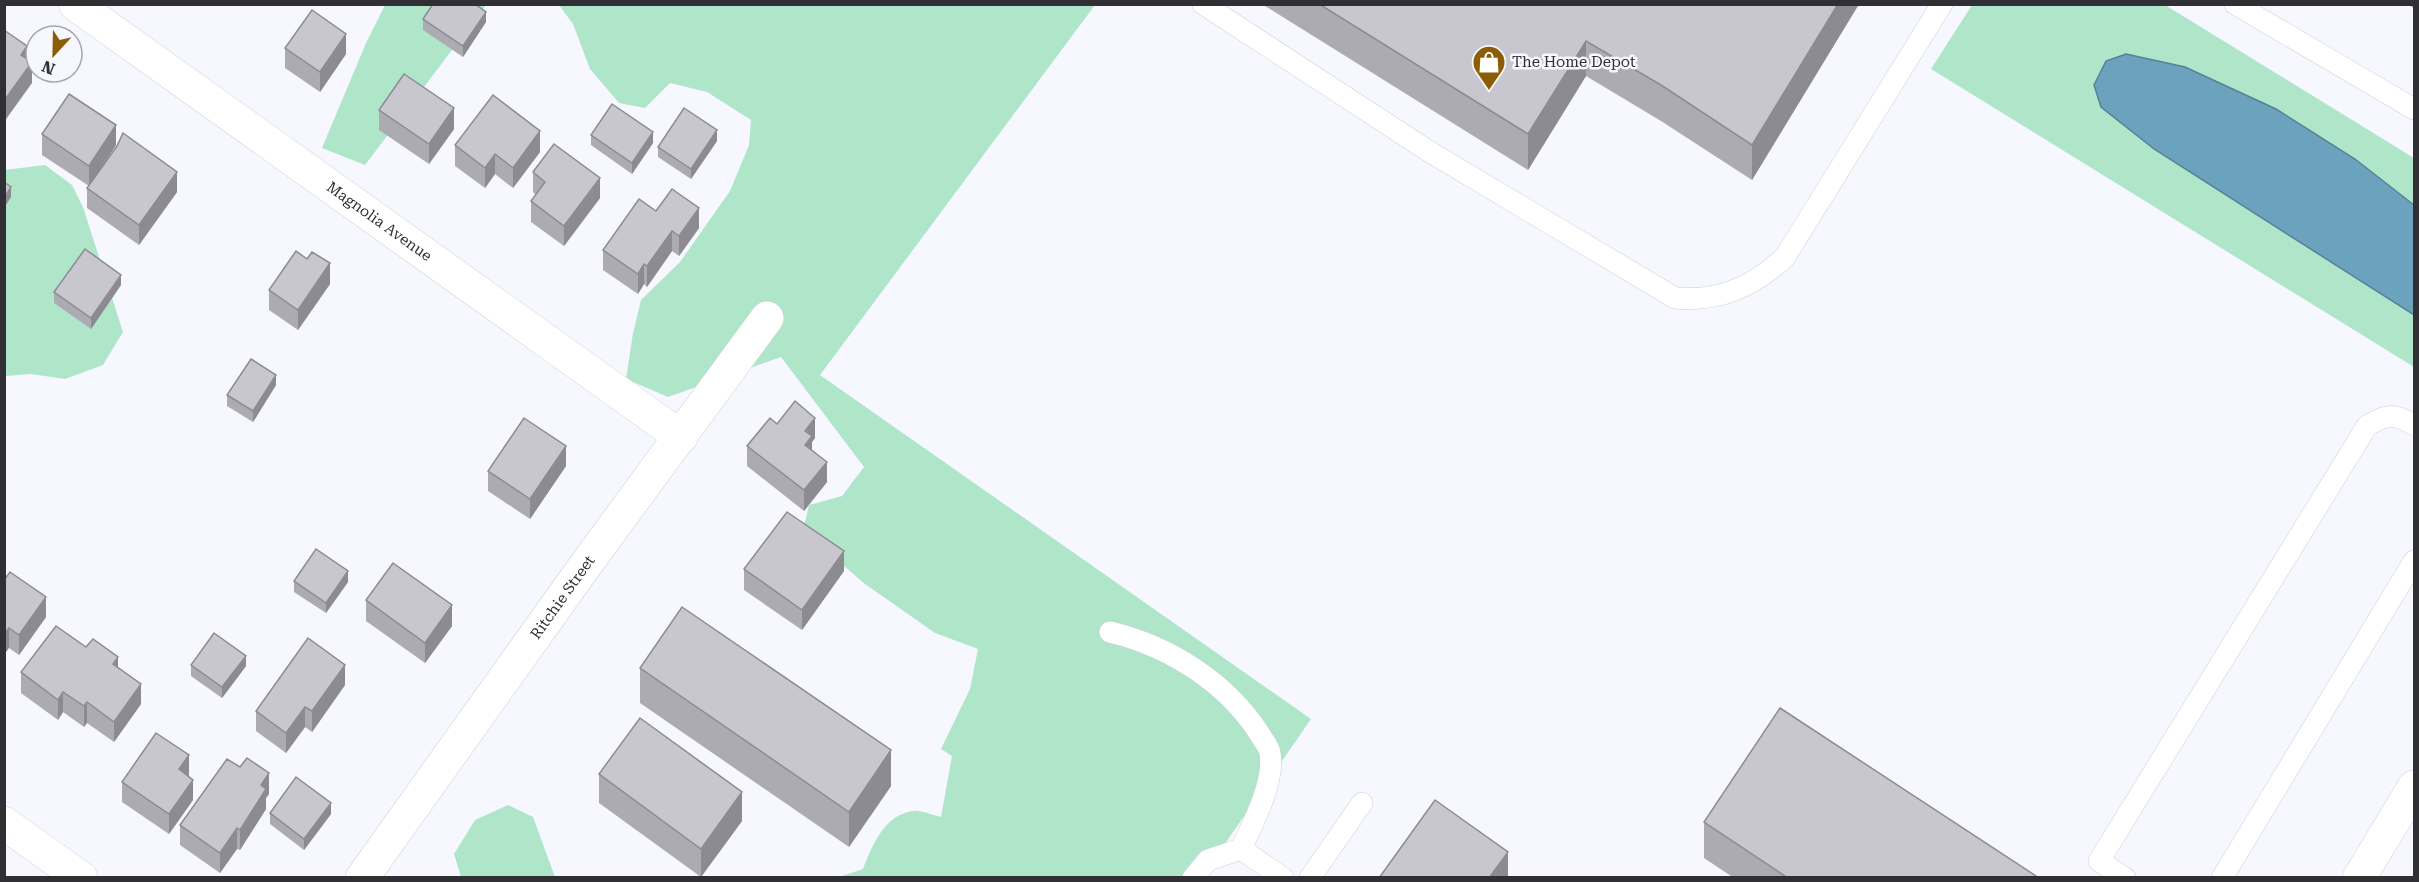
<svg xmlns="http://www.w3.org/2000/svg" width="2419" height="882" viewBox="0 0 2419 882" font-family="'Roboto Serif',serif">
	<style>
		.green { fill: #afe6ca }
		.water { fill: #6ba2be; stroke: #598095; stroke-width: 1.5 }
		.lines { fill: none; stroke-linecap: round; stroke-linejoin: round }
		.service-casing { stroke: #cecfd7; stroke-width: 22 }
		.minor-casing { stroke: #cecfd7; stroke-width: 34 }
		.tertiary-casing { stroke: #cecfd7; stroke-width: 34 }
		.service { stroke: #fff; stroke-width: 21 }
		.minor { stroke: #fff; stroke-width: 33 }
		.tertiary { stroke: #fff; stroke-width: 33 }
		.wall { fill: #acabb2 }
		.shaded-wall { fill: #8c8b91 }
		.building { fill: #c8c7cf; stroke: #8c8b91; stroke-width: 1.5 }
		.labels { text-anchor: middle; stroke-width: 5; stroke-linejoin: round; paint-order: stroke }
		.poi-label { font-size: 15px; fill: #303034; stroke: #f7f8ff; text-anchor: start }
		.street-label { font-size: 15px; fill: #303034; stroke: #f7f8ff }
	</style>
	<rect width="100%" height="100%" fill="#f7f8ff"/>
	<g class="green">
		<path d="M385 5H486L365 165 322 148 366 43Z"/>
		<path d="M559 5H1095L820 375 1311 719 1202 877H839L863 869C872 846 884 815 913 811 921 810 932 815 941 817L952 756 941 749 970 689 978 649 935 633 865 584 803 531 809 505 842 496 864 467 781 357 668 397 626 379 633 333 641 300 680 262 730 191 749 145 751 120 707 92 670 83 645 108 619 103 590 69 573 24Z"/>
		<path d="M1972 5H2165L2414 158V367L1931 69Z"/>
		<path d="M45 165 72 185 83 207 123 332 103 365 65 379 31 374 5 376 4 170Z"/>
		<path d="M508 805 533 817 555 877H461L454 854 475 820Z"/>
	</g>
	<path class="water" d="M2126 54 2185 67 2276 109 2355 159 2414 205V315L2154 149 2101 107 2094 85 2106 61Z"/>
	<g class="lines">
		<defs>
			<g id="service">
				<path d="M1203 4 1430 152 1675 298C1719 302 1753 287 1785 257L1942 4"/>
				<path d="M2235 4 2414 109"/>
				<path d="M1110 632C1169 646 1226 682 1259 733 1262 739 1269 746 1270 753 1275 782 1253 823 1241 849"/>
				<path d="M1193 878 1208 860 1241 849 1283 878"/>
				<path d="M1310 878 1362 803"/>
				<path d="M2125 878 2099 861 2367 426C2386 414 2395 413 2414 425"/>
				<path d="M2222 878 2414 561"/>
			</g>
			<g id="minor">
				<path id="s1" d="M75 4 681 437"/>
				<path d="M4 823 81 878"/>
				<path id="s2" d="M362 878 587 563 767 318"/>
			</g>
			<path id="tertiary" d="M2359 878 2414 787"/>
		</defs>
		<use href="#service" class="service-casing"/>
		<use href="#minor" class="minor-casing"/>
		<use href="#tertiary" class="tertiary-casing"/>
		<use href="#service" class="service"/>
		<use href="#minor" class="minor"/>
		<use href="#tertiary" class="tertiary"/>
	</g>
	<g class="wall">
		<path d="M1262 4H1859L1752 180 1661 121 1586 76 1528 170Z"/>
		<path d="M2407 4H2415V9Z"/>
		<path d="M423 19 486 22 463 57 423 30Z"/>
		<path d="M285 48 346 54 320 92 285 68Z"/>
		<path d="M379 110 454 129 429 164 379 130Z"/>
		<path d="M42 134 116 145 95 177 177 192 139 245 87 208V188L89 186 42 155Z"/>
		<path d="M591 135 653 143 632 174 591 145Z"/>
		<path d="M717 141 691 179 658 157V147Z"/>
		<path d="M455 145 540 152 513 188 495 174 485 188 455 166Z"/>
		<path d="M533 172 600 198 564 246 531 222V201L536 195 533 192Z"/>
		<path d="M656 211 699 228 679 256 672 251 647 287 644 284 638 294 603 270V250Z"/>
		<path d="M330 284 298 330 269 310V290Z"/>
		<path d="M121 285 91 329 54 303V292Z"/>
		<path d="M276 385 253 422 227 406V395Z"/>
		<path d="M777 424 815 438 812 442V450L827 482 804 511 747 466V446Z"/>
		<path d="M566 466 530 519 488 491V471Z"/>
		<path d="M744 569 844 571 802 630 744 590Z"/>
		<path d="M4 580 46 617 19 655 9 648Z"/>
		<path d="M294 581 348 582 326 613 294 592Z"/>
		<path d="M366 600 452 626 425 663 366 621Z"/>
		<path d="M86 647 118 667 141 704 114 742 87 723 84 727 63 712 58 720 21 693V672Z"/>
		<path d="M191 665 246 666 222 698 191 676Z"/>
		<path d="M640 668 891 786 849 847 640 703Z"/>
		<path d="M345 685 312 732 305 727 286 753 256 731V711Z"/>
		<path d="M599 774 742 821 701 877 599 803Z"/>
		<path d="M188 776 193 800 169 834 122 802V782L189 776Z"/>
		<path d="M269 794 266 798V809L240 850 237 849 220 873 180 845V825Z"/>
		<path d="M270 813 331 814 304 850 270 824Z"/>
		<path d="M1704 822 2039 878H1734L1704 858Z"/>
	</g>
	<g class="shaded-wall">
		<path d="M1838 4H1859L1752 180V145Z"/>
		<path d="M486 12V22L463 57V46Z"/>
		<path d="M346 34V54L320 92V72Z"/>
		<path d="M1586 41V76L1528 170V134Z"/>
		<path d="M27 46V66L21 55Z"/>
		<path d="M32 62V83L4 122V101Z"/>
		<path d="M454 108V129L429 164V144Z"/>
		<path d="M116 125V145L89 186V166Z"/>
		<path d="M717 130V141L691 179V169Z"/>
		<path d="M540 131V152L513 188V168Z"/>
		<path d="M653 132V143L632 174V163Z"/>
		<path d="M495 154V174L485 188V168Z"/>
		<path d="M177 172V192L139 245V225Z"/>
		<path d="M600 178V198L564 246V226Z"/>
		<path d="M11 187V197L4 208V198Z"/>
		<path d="M699 208V228L679 256V236Z"/>
		<path d="M672 231V251L647 287V266Z"/>
		<path d="M330 263V284L298 330V310Z"/>
		<path d="M644 264V284L638 294V274Z"/>
		<path d="M121 275V285L91 329V318Z"/>
		<path d="M276 375V385L253 422V411Z"/>
		<path d="M815 418V438L812 442V457L805 465V431Z"/>
		<path d="M566 446V466L530 519V499Z"/>
		<path d="M827 462V482L804 511V490Z"/>
		<path d="M844 551V571L802 630V610Z"/>
		<path d="M348 571V582L326 613V603Z"/>
		<path d="M46 597V617L19 655V635Z"/>
		<path d="M452 605V626L425 663V643Z"/>
		<path d="M9 628V648L4 655V634Z"/>
		<path d="M246 656V666L222 698V687Z"/>
		<path d="M118 657V677L113 664Z"/>
		<path d="M345 665V685L312 732V711Z"/>
		<path d="M141 684V704L114 742V722Z"/>
		<path d="M63 692V712L58 720V700Z"/>
		<path d="M87 702V723L84 727V706Z"/>
		<path d="M305 707V727L286 753V733Z"/>
		<path d="M891 750V786L849 847V812Z"/>
		<path d="M189 755V776L179 790V769Z"/>
		<path d="M269 773V794L266 798V809L240 850V830L261 785Z"/>
		<path d="M193 780V800L169 834V814Z"/>
		<path d="M742 792V821L701 877V849Z"/>
		<path d="M331 803V814L304 850V839Z"/>
		<path d="M237 828V849L220 873V853Z"/>
		<path d="M1508 852V878H1489Z"/>
	</g>
	<g class="building">
		<path d="M433 4H475L486 12 463 46 423 19Z"/>
		<path d="M1319 4H1838L1752 145 1661 85 1586 41 1528 134Z"/>
		<path d="M312 10 346 34 320 72 285 48Z"/>
		<path d="M4 30 27 46 21 55 32 62 4 101Z"/>
		<path d="M404 74 454 108 429 144 379 110Z"/>
		<path d="M69 94 116 125 89 166 42 134Z"/>
		<path d="M493 95 540 131 513 168 495 154 485 168 455 145Z"/>
		<path d="M612 104 653 132 632 163 591 135Z"/>
		<path d="M684 108 717 130 691 169 658 147Z"/>
		<path d="M123 133 177 172 139 225 87 188 117 146Z"/>
		<path d="M554 144 600 178 564 226 531 201 545 182 533 172Z"/>
		<path d="M4 182 11 187 4 198Z"/>
		<path d="M672 189 699 208 679 236 672 231 647 266 644 264 638 274 603 250 639 199 656 211Z"/>
		<path d="M85 249 121 275 91 318 54 292Z"/>
		<path d="M296 251 307 259 312 252 330 263 298 310 269 290Z"/>
		<path d="M251 359 276 375 253 411 227 395Z"/>
		<path d="M795 401 815 418 805 431 812 436 805 445 827 462 804 490 747 446 770 418 777 424Z"/>
		<path d="M524 418 566 446 530 499 488 471Z"/>
		<path d="M787 512 844 551 802 610 744 569Z"/>
		<path d="M316 549 348 571 326 603 294 581Z"/>
		<path d="M393 563 452 605 425 643 366 600Z"/>
		<path d="M10 572 46 597 19 635 9 628 4 634V580Z"/>
		<path d="M682 607 891 750 849 812 640 668Z"/>
		<path d="M56 626 86 647 93 639 118 657 113 664 141 684 114 722 87 702 84 706 63 692 58 700 21 672Z"/>
		<path d="M214 633 246 656 222 687 191 665Z"/>
		<path d="M308 638 345 665 312 711 305 707 286 733 256 711Z"/>
		<path d="M1780 708 2039 878H1788L1704 822Z"/>
		<path d="M640 718 742 792 701 849 599 774Z"/>
		<path d="M156 733 189 755 179 769 193 780 169 814 122 782Z"/>
		<path d="M247 758 269 773 261 785 266 789 240 830 237 828 220 853 180 825 227 759 240 767Z"/>
		<path d="M296 777 331 803 304 839 270 813Z"/>
		<path d="M1435 800 1508 852 1489 878H1379Z"/>
	</g>
	<defs>
		<symbol id="shop-pin" viewBox="-11 -11 22 30"><path d="M0 17L-7.5 6A9.5 9.5 0 1 1 7.5 6Z" fill="#8d5d05" stroke="#f7f8ff"/><path d="M-5-2.5h2.3a2.7 3.5 0 0 1 5.4 0H5L5.5 6h-11ZM-1.5-2.5h3a1.5 2.3 0 0 0-3 0Z" fill="#fff"/></symbol>
	</defs>
	<g fill-rule="evenodd">
		<use href="#shop-pin" x="1470" y="43" width="38" height="52"/>
	</g>
	<g class="labels">
		<g class="poi-label">
			<text x="1512" y="67">The Home Depot</text>
		</g>
		<g class="street-label">
			<text dy="5" stroke="none"><textPath href="#s1" startOffset="374">Magnolia Avenue</textPath></text>
			<text dy="5" stroke="none"><textPath href="#s2" startOffset="345">Ritchie Street</textPath></text>
		</g>
	</g>
	<rect width="2419" height="882" fill="none" stroke="#303034" stroke-width="12"/>
	<g transform="translate(54 54) rotate(202)"><circle r="28" fill="#f7f8ff" stroke="#a7a8ae" stroke-width="1.5"/>
	<path d="M0-4.5L10 22L0 15L-10 22Z" fill="#8d5d05"/>
	<text y="-9" font-size="16" font-weight="bold" text-anchor="middle" fill="#303034">N</text>
	</g>
</svg>
